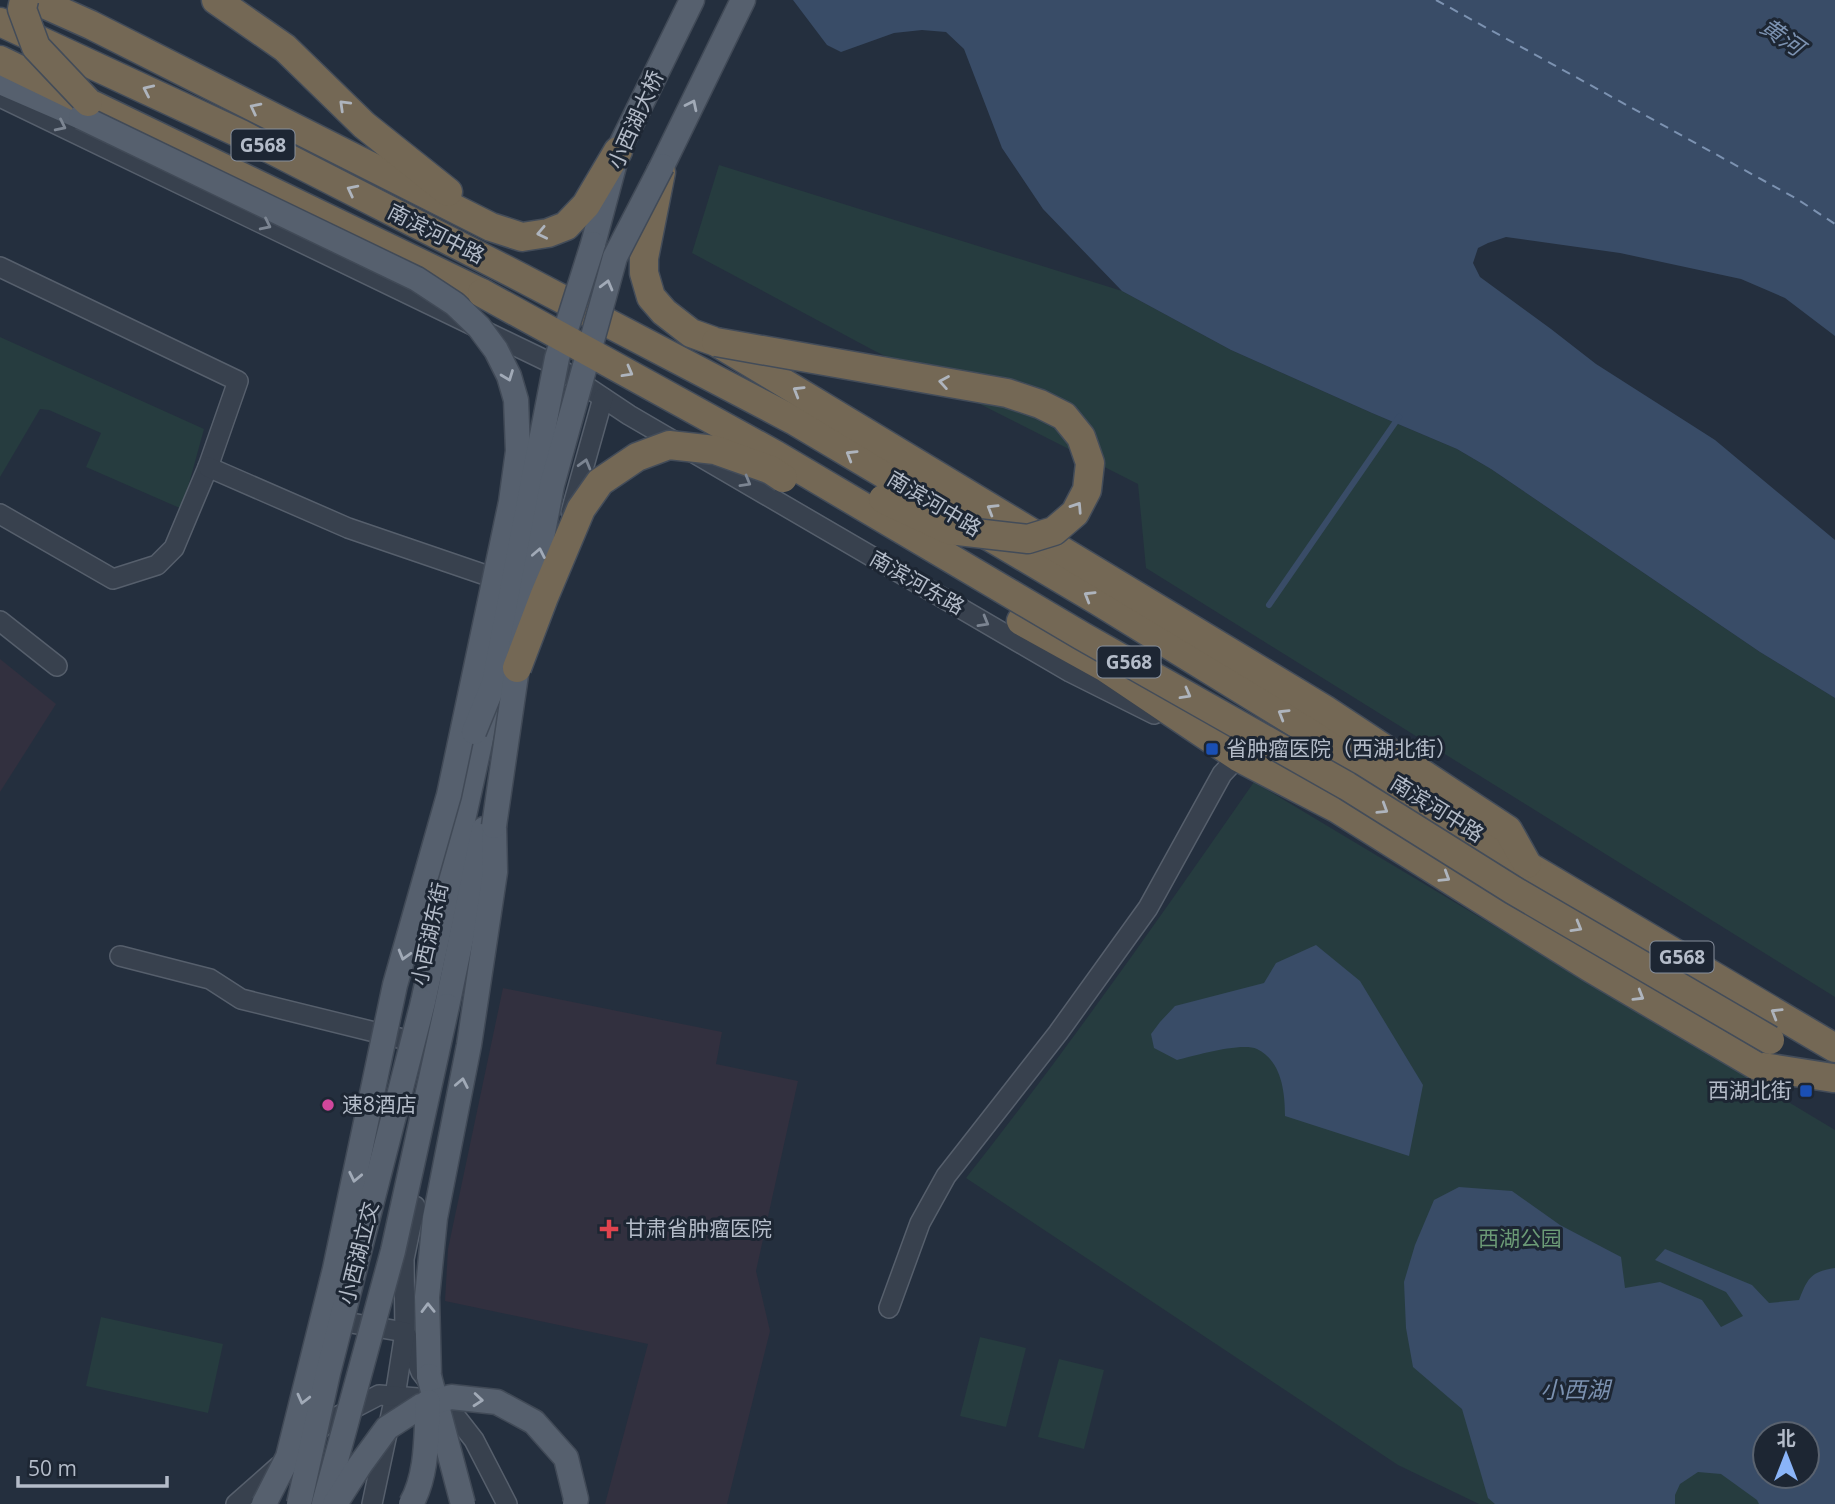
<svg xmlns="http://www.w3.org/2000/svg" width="1835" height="1504" viewBox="0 0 1835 1504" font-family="'Open Sans','Noto Sans SC',sans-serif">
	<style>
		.medical { fill: #32303f }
		.green { fill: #263c3f; fill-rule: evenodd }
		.water { fill: #394c67; fill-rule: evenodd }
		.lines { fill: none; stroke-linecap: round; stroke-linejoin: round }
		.stream { stroke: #394c67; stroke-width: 6 }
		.ferry { stroke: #7c92b1; stroke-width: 2; stroke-dasharray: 9 7; stroke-linecap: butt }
		.minor-casing { stroke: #565f6c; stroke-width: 22 }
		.major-casing { stroke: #414a57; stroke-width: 27 }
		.highway-casing { stroke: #434c59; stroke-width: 31 }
		.minor { stroke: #38414e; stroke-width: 19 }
		.major { stroke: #56606e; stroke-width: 24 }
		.highway { stroke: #746855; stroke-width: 28 }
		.major-bridge-casing { stroke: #414a57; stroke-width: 27; stroke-linecap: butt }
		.highway-bridge-casing { stroke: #434c59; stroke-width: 31; stroke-linecap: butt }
		.major-bridge { stroke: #56606e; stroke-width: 24 }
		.highway-bridge { stroke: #746855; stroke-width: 28 }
		.oneway { stroke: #aeb4bd }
		.oneway2 { stroke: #a1aab7 }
		.oneway3 { stroke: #7c8592 }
		.transit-dot { fill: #1a4fb4; stroke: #1d2633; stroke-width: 2.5 }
		.hotel-dot { fill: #d1479c; stroke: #1d2633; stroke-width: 2.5 }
		.health-dot { fill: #e0444e; stroke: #1d2633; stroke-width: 2.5 }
		.labels { text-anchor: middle; stroke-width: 6; stroke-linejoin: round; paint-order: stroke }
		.shield { fill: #1d2633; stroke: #878f9c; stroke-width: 2 }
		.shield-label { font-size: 19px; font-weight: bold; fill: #b4bcc9 }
		.street-label { font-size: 21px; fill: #b4bcc9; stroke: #1d2633 }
		.poi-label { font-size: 21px; fill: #b4bcc9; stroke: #1d2633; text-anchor: start }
		.park-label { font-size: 21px; fill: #6b9a76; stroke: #1d2633 }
		.water-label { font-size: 23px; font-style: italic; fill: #7c92b1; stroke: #1d2633 }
	</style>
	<rect width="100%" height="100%" fill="#242f3e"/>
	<g class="medical">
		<path d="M0 659 56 704 0 792Z"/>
		<path d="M503 988 722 1032 716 1064 798 1081 756 1271 770 1331 727 1504H605L648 1344 445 1301 448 1249Z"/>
	</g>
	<g class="green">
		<path d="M719 165 1122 291 1231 350 1372 413 1457 449 1491 469 1760 652 1835 698V997L1146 568 1138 484 871 349 692 253Z"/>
		<path d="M0 337 204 429 182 509 86 467 101 433 49 410 40 409 0 477Z"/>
		<path d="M1254 782 1835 1130V1504H1479L1398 1465 966 1178C1067 1050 1161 916 1254 782ZM1765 1434H1807V1476H1765Z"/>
		<path d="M101 1317 223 1344 208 1413 86 1386Z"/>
		<path d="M980 1337 1026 1348 1006 1427 960 1416Z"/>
		<path d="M1059 1359 1104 1370 1084 1449 1038 1437Z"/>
	</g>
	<g class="water">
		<path d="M793 0H1835V336L1785 298 1741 279 1620 253 1506 237 1488 243 1478 248 1473 263 1480 277 1551 329 1596 364 1715 440 1835 540V698L1760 652 1491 469 1457 449 1372 413 1231 350 1122 291 1043 209 1002 148 964 49 946 32 922 30 894 33 841 52 827 45Z"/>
		<path d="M1316 945 1360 981 1423 1085 1409 1156 1285 1116C1285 1093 1282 1061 1257 1049 1241 1042 1194 1056 1177 1060L1154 1048 1151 1034 1160 1022 1175 1006 1264 983 1276 963Z"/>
		<path d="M1459 1187 1512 1191 1560 1225 1621 1257 1625 1288 1660 1282 1702 1300 1721 1327 1743 1316 1726 1292 1655 1260 1665 1249 1752 1285 1769 1303 1799 1300C1808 1278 1810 1272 1835 1268V1504H1759L1757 1500 1721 1474 1698 1472 1680 1484 1675 1495V1504H1495L1488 1498 1462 1409 1413 1367 1406 1328 1404 1282 1415 1245 1434 1200ZM1765 1434H1807V1476H1765Z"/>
	</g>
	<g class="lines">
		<path class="stream" d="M1269 605 1399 417"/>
		<path class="ferry" d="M1436 0 1797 199 1835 224"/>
		<defs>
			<g id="minor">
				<path d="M0 97 551 363 629 415 1070 672 1154 714"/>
				<path d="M0 267 238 381 208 467 174 548 157 565 113 579 0 514"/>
				<path d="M208 467 348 528 506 582"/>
				<path d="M571 512 603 398"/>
				<path d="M0 621 57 666"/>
				<path d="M120 956 210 979 241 999 407 1040"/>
				<path d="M415 1206 404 1259 405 1332 421 1372 474 1440 507 1504"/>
				<path d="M889 1308 920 1223 946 1176 1058 1033 1148 908 1222 774 1238 757 1228 752"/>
				<path d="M351 1323 405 1332 395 1396 372 1504"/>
				<path d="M312 1436 329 1421 379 1395 418 1398 436 1406"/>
				<path d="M236 1504 279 1466"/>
			</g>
			<g id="major">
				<path d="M0 82 81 117"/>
				<path d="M662 166 743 0"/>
				<path d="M593 244 618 151 692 0"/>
				<path d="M423 1002 487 711"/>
				<path d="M447 1006 484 829"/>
				<path d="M429 1376 427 1297 435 1218 469 1045 495 872 494 826"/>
			</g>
			<g id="highway">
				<path d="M35 0 91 25 491 227 522 237 548 233 566 226 586 205 618 151"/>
				<path d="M216 0 285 48 364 125 448 192"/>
				<path d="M0 22 241 134 522 278 793 420 1098 601 1528 866 1835 1048"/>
				<path d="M0 60 482 293"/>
				<path d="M661 172 644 258V273L651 297 664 312 691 333 716 342 1324 709 1508 830 1527 864"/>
				<path d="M1021 621 1104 667 1238 757 1336 808 1589 967 1757 1066 1833 1078"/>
			</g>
		</defs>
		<use href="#minor" class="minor-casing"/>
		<use href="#major" class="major-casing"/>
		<use href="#highway" class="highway-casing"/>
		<use href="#minor" class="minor"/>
		<use href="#major" class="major"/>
		<use href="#highway" class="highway"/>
		<defs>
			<g id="major-bridge">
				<path d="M81 117 417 279 455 304 479 327 496 350 509 376 516 400 518 451 511 502 449 795 395 985 335 1269 288 1457 264 1504"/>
				<path d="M474 732 494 683 557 358 593 244"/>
				<path d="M494 826 517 668 552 485 615 257 662 166"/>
				<path d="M429 1376 463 1504"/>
				<path d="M299 1504 328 1373 423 1002"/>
				<path d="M324 1504 393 1251 447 1006"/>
				<path d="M335 1504 360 1465 387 1428 421 1406 451 1397 497 1402 534 1422 566 1458 576 1499 575 1504"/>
				<path d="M411 1504C428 1474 426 1436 428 1402"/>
			</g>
			<g id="highway-bridge">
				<path d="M24 0 22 9 36 47 88 102"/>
				<path d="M482 293 776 455 1082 636 1347 786 1513 890 1770 1040"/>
				<path d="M716 342 1007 393 1040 404 1064 416 1081 437 1090 463 1087 490 1075 513 1054 531 1028 539 949 530 883 499"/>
				<path d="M517 668 544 597 581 509 600 482 637 457 669 445 715 450 771 470 783 478"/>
			</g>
		</defs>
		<use href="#major-bridge" class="major-bridge-casing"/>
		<use href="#highway-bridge" class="highway-bridge-casing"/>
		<use href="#major-bridge" class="major-bridge"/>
		<use href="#highway-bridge" class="highway-bridge"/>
	</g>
	<defs><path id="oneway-chevron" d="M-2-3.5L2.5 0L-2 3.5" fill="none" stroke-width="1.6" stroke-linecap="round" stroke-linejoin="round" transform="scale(1.75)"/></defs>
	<g class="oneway">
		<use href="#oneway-chevron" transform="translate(148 90) rotate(-155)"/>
		<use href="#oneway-chevron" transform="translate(344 105) rotate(-136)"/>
		<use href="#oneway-chevron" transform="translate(255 108) rotate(-153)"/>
		<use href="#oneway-chevron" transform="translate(352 190) rotate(-153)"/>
		<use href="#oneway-chevron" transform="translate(542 233) rotate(168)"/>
		<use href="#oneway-chevron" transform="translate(628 372) rotate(29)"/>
		<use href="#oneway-chevron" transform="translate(944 382) rotate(-170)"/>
		<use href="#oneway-chevron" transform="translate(798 391) rotate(-149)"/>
		<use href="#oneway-chevron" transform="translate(851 455) rotate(-149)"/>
		<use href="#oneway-chevron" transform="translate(1077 507) rotate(-57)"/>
		<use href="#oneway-chevron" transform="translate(992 509) rotate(-149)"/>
		<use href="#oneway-chevron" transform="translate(1089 596) rotate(-149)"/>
		<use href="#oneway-chevron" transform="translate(1186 694) rotate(29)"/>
		<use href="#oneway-chevron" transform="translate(1283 714) rotate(-149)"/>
		<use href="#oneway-chevron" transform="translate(1383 809) rotate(32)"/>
		<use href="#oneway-chevron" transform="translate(1445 877) rotate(32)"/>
		<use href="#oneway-chevron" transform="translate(1577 927) rotate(30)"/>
		<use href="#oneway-chevron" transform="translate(1639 996) rotate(31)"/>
		<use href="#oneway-chevron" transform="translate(1776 1013) rotate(-149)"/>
	</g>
	<g class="oneway2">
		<use href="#oneway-chevron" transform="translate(692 105) rotate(-64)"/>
		<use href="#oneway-chevron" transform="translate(607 285) rotate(-75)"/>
		<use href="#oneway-chevron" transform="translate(508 376) rotate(69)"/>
		<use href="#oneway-chevron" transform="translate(539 553) rotate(-79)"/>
		<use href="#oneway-chevron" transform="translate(404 955) rotate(106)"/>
		<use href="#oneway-chevron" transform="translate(462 1083) rotate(-79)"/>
		<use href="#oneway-chevron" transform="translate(355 1177) rotate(102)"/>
		<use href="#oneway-chevron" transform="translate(428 1308) rotate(-91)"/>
		<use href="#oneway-chevron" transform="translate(303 1399) rotate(104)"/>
		<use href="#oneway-chevron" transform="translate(478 1400) rotate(5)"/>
	</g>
	<g class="oneway3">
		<use href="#oneway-chevron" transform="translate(61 126) rotate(26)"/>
		<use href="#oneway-chevron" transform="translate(266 225) rotate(26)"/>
		<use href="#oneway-chevron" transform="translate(585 464) rotate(-74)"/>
		<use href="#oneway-chevron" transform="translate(746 482) rotate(30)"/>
		<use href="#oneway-chevron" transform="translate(984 622) rotate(30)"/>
	</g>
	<g class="transit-dot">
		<rect x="1205" y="742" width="14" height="14" rx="3.5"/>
		<rect x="1799" y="1084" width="14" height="14" rx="3.5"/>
	</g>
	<circle class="hotel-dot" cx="328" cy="1105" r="7"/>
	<path class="health-dot" d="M605.5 1218.5h7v7h7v7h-7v7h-7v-7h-7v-7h7z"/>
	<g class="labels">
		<g class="shield">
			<rect x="231.5" y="129.5" width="63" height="31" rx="5"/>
			<rect x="1097.5" y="646.5" width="63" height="31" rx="5"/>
			<rect x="1650.5" y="941.5" width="63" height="31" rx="5"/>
		</g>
		<g class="shield-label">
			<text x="263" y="152">G568</text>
			<text x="1129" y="669">G568</text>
			<text x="1682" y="964">G568</text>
		</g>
		<g class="street-label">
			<text transform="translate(636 120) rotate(-66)" y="7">小西湖大桥</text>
			<text transform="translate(436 234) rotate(27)" y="7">南滨河中路</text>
			<text transform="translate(934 504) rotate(31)" y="7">南滨河中路</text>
			<text transform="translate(917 583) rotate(30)" y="7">南滨河东路</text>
			<text transform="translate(1437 809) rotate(32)" y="7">南滨河中路</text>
			<text transform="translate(430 934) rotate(-78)" y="7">小西湖东街</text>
			<text transform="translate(359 1253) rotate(-76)" y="7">小西湖立交</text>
		</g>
		<g class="poi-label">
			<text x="1226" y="756">省肿瘤医院（西湖北街）</text>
			<text x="1792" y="1098" text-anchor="end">西湖北街</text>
			<text x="342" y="1112">速8酒店</text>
			<text x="625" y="1236">甘肃省肿瘤医院</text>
		</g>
		<g class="park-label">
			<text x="1520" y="1246">西湖公园</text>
		</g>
		<g class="water-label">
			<text transform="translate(1782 37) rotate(35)" y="8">黄河</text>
			<text x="1575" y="1398">小西湖</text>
		</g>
	</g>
	<g transform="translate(1786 1455)"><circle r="33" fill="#1d2633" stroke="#59626f" stroke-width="2"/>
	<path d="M0-5L12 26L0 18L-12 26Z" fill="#8ab4f8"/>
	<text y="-10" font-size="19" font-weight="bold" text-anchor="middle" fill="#b4bcc9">北</text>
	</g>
	<path d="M18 1476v10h149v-10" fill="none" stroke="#b4bcc9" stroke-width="3.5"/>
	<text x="28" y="1476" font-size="21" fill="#b4bcc9" stroke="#1d2633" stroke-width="5" paint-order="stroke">50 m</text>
</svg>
